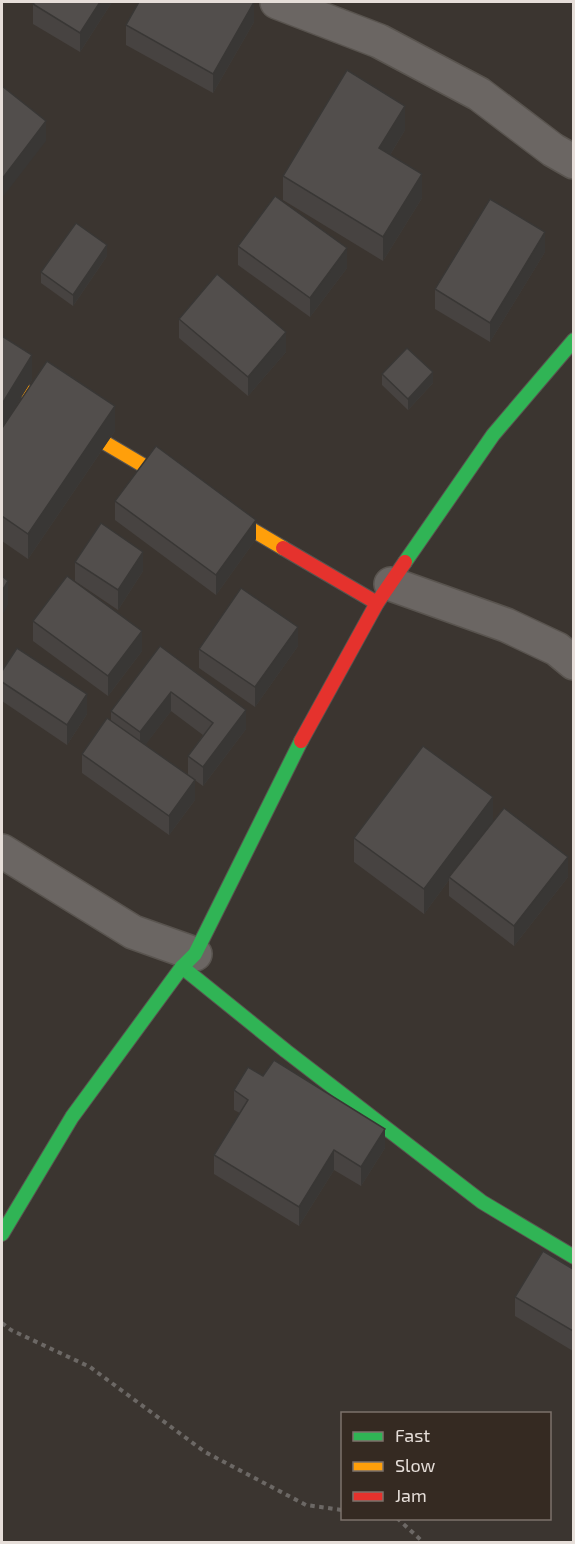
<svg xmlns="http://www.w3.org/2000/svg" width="575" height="1544" viewBox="0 0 575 1544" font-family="'Exo 2',sans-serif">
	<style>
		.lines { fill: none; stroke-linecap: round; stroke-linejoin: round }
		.street-casing { stroke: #59544f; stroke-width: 36 }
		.fast-casing { stroke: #59544f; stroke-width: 16 }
		.slow-casing { stroke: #59544f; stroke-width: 16 }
		.jam-casing { stroke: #59544f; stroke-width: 16 }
		.path { stroke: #6c6865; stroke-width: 4; stroke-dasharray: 4.5 4.5; stroke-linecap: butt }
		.street { stroke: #6b6663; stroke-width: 33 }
		.fast { stroke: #30b455; stroke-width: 14 }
		.slow { stroke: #ff9f0a; stroke-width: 14 }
		.jam { stroke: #e5322d; stroke-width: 14 }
		.wall { fill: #474341 }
		.shaded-wall { fill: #393735 }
		.building { fill: #524e4c; stroke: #393735; stroke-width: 1.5 }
	</style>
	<rect width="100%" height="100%" fill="#3b3530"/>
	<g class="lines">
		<defs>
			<g id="street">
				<path d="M277 2 379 41 479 94 553 150 574 162"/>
				<path d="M391 584 506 625 557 649 574 663"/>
				<path d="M2 851 133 932 195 954"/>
			</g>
			<g id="fast">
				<path d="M405 562 493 435 574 340"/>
				<path d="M182 967 286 1051 482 1202 574 1257"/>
				<path d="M2 1234 72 1117 182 967 195 954 301 741"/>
			</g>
			<path id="slow" d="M2 376 102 441 283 548"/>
			<g id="jam">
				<path d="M283 548 377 603"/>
				<path d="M301 741 377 603 405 562"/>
			</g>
		</defs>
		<use href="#street" class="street-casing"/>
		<use href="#fast" class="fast-casing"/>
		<use href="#slow" class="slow-casing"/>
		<use href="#jam" class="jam-casing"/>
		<g class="path">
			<path d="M2 1323 11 1330 90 1367 205 1452 306 1505 342 1510"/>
			<path d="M397 1518 423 1542"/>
		</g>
		<use href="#street" class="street"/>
		<use href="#fast" class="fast"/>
		<use href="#slow" class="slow"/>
		<use href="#jam" class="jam"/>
	</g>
	<g class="wall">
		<path d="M112 2 80 52 33 24V4Z"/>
		<path d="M254 22 213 93 126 45V25Z"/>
		<path d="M405 130 390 155 422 198 383 261 283 200V176Z"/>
		<path d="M238 246 347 268 310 317 238 265Z"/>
		<path d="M545 252 490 342 435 309V289Z"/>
		<path d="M107 256 73 306 41 283V272Z"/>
		<path d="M179 319 286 352 248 396 179 338Z"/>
		<path d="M2 336 32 380 2 428 115 431 28 559 2 541Z"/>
		<path d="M382 374 433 383 408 410 382 385Z"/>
		<path d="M115 501 256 539 216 595 115 520Z"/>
		<path d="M75 562 143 571 118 610 75 581Z"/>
		<path d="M33 621 142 651 108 696 33 641Z"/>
		<path d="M160 646 246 729 203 786 188 775V756L203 735 171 711 145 745 195 800 169 835 82 773V754L111 721V711Z"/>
		<path d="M298 646 255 707 199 668V649Z"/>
		<path d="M2 671 87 714 67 745 2 701Z"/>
		<path d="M493 822 568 877 514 946 449 896V880L424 914 354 862V838Z"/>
		<path d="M234 1090 385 1148 361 1186 334 1170 299 1226 214 1174V1155L240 1113 234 1110Z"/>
		<path d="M573 1269V1351L515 1316V1297Z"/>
	</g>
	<g class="shaded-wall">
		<path d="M100 2H112L80 52V33Z"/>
		<path d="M254 2V22L213 93V74Z"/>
		<path d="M405 106V130L379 173V148Z"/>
		<path d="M46 121V141L2 198V179Z"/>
		<path d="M422 174V198L383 261V237Z"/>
		<path d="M545 232V252L490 342V323Z"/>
		<path d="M107 245V256L73 306V295Z"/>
		<path d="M347 248V268L310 317V298Z"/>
		<path d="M286 332V352L248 396V377Z"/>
		<path d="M32 355V380L2 428V404Z"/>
		<path d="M433 372V383L408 410V399Z"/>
		<path d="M115 406V431L28 559V534Z"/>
		<path d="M256 520V539L216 595V575Z"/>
		<path d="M143 552V571L118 610V590Z"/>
		<path d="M8 581V605L2 616V591Z"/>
		<path d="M298 627V646L255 707V687Z"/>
		<path d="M142 631V651L108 696V676Z"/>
		<path d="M171 692V711L140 752V732Z"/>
		<path d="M87 694V714L67 745V725Z"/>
		<path d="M246 710V729L203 786V767Z"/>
		<path d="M195 780V800L169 835V816Z"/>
		<path d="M493 797V822L449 877V880L424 914V889Z"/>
		<path d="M568 857V877L514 946V926Z"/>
		<path d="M385 1129V1148L361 1186V1167Z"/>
		<path d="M334 1150V1170L299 1226V1207Z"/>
	</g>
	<g class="building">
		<path d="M35 2H100L80 33 33 4Z"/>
		<path d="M139 2H254L213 74 126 25Z"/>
		<path d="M347 70 405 106 379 148 422 174 383 237 283 176Z"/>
		<path d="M2 86 46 121 2 179Z"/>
		<path d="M275 196 347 248 310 298 238 246Z"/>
		<path d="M490 199 545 232 490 323 435 289Z"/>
		<path d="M76 223 107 245 73 295 41 272Z"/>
		<path d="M217 274 286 332 248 377 179 319Z"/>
		<path d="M2 336 32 355 2 404Z"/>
		<path d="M407 348 433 372 408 399 382 374Z"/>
		<path d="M47 361 115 406 28 534 2 516V428Z"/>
		<path d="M156 446 256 520 216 575 115 501Z"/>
		<path d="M101 523 143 552 118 590 75 562Z"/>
		<path d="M2 576 8 581 2 591Z"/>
		<path d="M67 576 142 631 108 676 33 621Z"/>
		<path d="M241 588 298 627 255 687 199 649Z"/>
		<path d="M160 646 246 710 203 767 188 756 213 723 171 692 140 732 111 711Z"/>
		<path d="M17 648 87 694 67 725 2 682V671Z"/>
		<path d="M107 718 195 780 169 816 82 754Z"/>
		<path d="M423 746 493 797 424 889 354 838Z"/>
		<path d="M504 808 568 857 514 926 449 877Z"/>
		<path d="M274 1060 385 1129 361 1167 334 1150 299 1207 214 1155 248 1100 234 1090 248 1067 263 1076Z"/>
		<path d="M543 1251 573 1269V1331L515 1297Z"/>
	</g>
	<rect width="575" height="1544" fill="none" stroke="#e6ded9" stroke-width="6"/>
	<rect x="341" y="1412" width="210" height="108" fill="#352a22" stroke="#7c726b" stroke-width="1.5"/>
	<rect x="353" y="1432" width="30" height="9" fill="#30b455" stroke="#7c726b" stroke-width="1.5"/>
	<text x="395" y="1442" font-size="18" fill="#e6ded9">Fast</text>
	<rect x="353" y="1462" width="30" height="9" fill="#ff9f0a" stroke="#7c726b" stroke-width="1.5"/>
	<text x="395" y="1472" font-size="18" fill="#e6ded9">Slow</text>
	<rect x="353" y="1492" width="30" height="9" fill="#e5322d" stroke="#7c726b" stroke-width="1.5"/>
	<text x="395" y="1502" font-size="18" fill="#e6ded9">Jam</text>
</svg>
